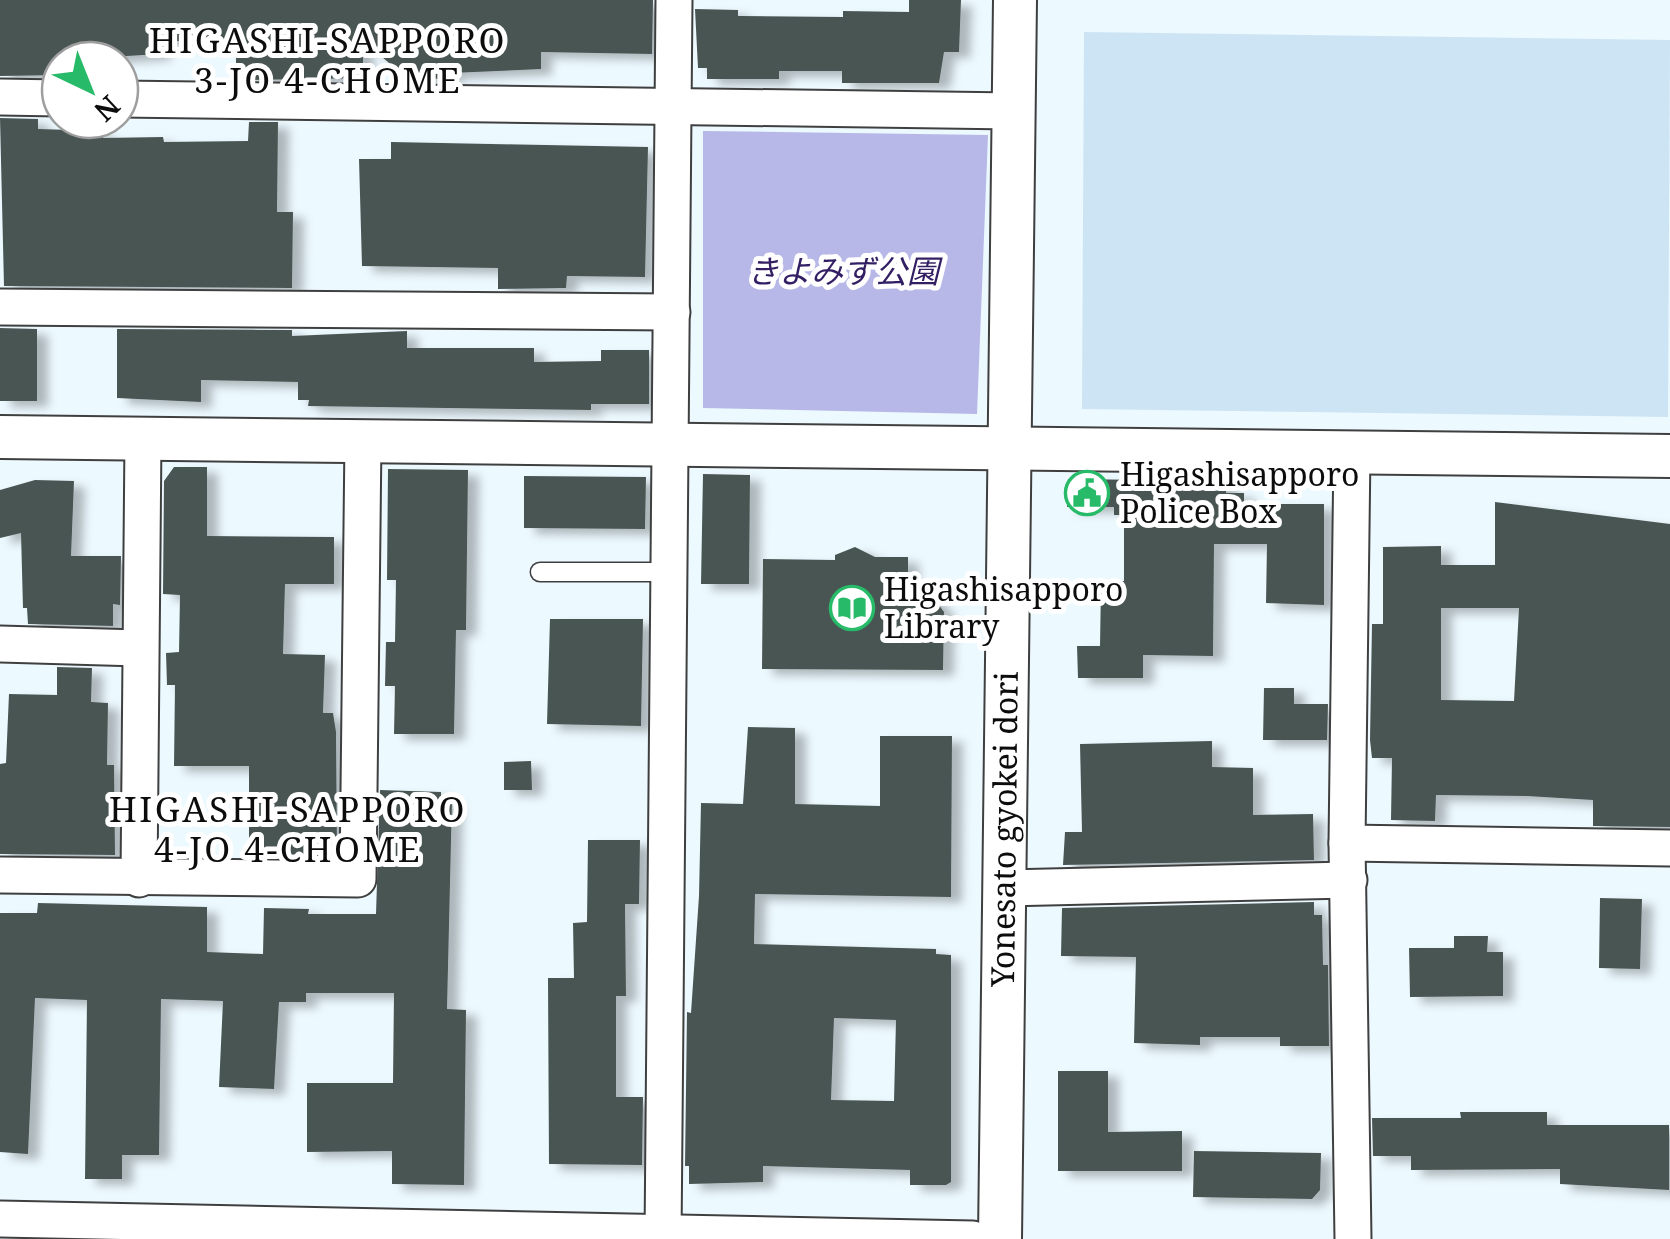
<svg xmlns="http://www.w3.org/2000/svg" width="1670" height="1239" viewBox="0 0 1670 1239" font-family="'Noto Serif','Noto Sans JP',serif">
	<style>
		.farmland { fill: #cde4f4 }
		.green { fill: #b7b8e8 }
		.building { fill: #495553; fill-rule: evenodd; filter: url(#shadow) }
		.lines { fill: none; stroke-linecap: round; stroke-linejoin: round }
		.service-casing { stroke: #3f3f3f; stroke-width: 21 }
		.minor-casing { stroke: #3f3f3f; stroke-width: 39 }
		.tertiary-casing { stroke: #3f3f3f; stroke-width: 46 }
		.service { stroke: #fff; stroke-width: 18 }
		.minor { stroke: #fff; stroke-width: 35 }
		.tertiary { stroke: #fff; stroke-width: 42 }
		.labels { text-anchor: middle; stroke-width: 10; stroke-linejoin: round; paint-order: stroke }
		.park-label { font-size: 32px; font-style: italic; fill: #321e63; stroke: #fff }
		.poi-label { font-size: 32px; fill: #0c0c0c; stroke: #fff; text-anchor: start }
		.street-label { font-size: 32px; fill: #0c0c0c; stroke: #fff }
		.neighbourhood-label { font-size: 35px; letter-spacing: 2.5px; fill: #0c0c0c; stroke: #fff }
	</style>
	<defs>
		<filter id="shadow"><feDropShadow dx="11" dy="6" stdDeviation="5" flood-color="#0004"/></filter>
	</defs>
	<rect width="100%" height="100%" fill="#ecf9ff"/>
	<path class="farmland" d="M1084 32 1670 40 1668 417 1082 409Z"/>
	<path class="green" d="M703 131 988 135 977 414 703 408Z"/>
	<g class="building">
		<path d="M0 0H653L652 54 541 52V69L451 73 450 79 407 78 363 41V78L250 80V75H236V41H159L160 54 60 60V75L0 76Z"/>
		<path d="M909 0H961L959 52H944L939 83H842V71H779V79H707V68H698L695 9 738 10V16L843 17V11L909 12Z"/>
		<path d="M0 118 38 119V129L104 131 103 138 163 137 164 142 248 141 249 122H278L277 212H293L292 288 4 286Z"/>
		<path d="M391 142 648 147 645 277 567 276 566 288 498 289V268L362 266 359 159H391Z"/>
		<path d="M0 328 37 329V401H0Z"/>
		<path d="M117 329 292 330V336L407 331V348H534V362L601 361V350H649V404H591V410L308 406 309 400H298V382L201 380V402L117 398Z"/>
		<path d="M174 467H207V536L334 537V584H285L283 654 325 655 323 713H333L336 732 337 856 249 855V766H174L175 685H167L166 653 179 652 180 595 163 594 164 481Z"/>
		<path d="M388 469 468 470 466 630H456L454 734H394L395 686H385L386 642H395L396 580H387Z"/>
		<path d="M703 474 750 475 749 584H701Z"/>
		<path d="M524 476 646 477 645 529 524 528Z"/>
		<path d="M1068 479 1226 481V493H1244V504H1324V605L1266 603 1267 544H1214L1213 656 1143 655V678H1078L1077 646H1100L1101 586H1107V581H1124V515H1114V507H1067Z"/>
		<path d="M35 480 74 481 71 556H121L120 605 113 604V626L28 624 27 608H23L21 533 0 538V490Z"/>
		<path d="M1495 502 1670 524V827L1593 826V800L1527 796 1436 795 1435 821 1391 820 1392 758H1372L1370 740 1372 624H1383V547L1441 546V565H1495ZM1441 608H1519L1514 701 1441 700Z"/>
		<path d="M855 547 875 557H908V585L933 597 944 612 943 670 762 669 763 559 835 560V555Z"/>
		<path d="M550 619H643L641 726 547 724Z"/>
		<path d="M57 667 92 668 91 702 108 703 107 765H114L115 855 0 854V764L6 763 9 694 57 695Z"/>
		<path d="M1264 688H1294V704H1328L1327 740H1263Z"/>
		<path d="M748 727 795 728V804L880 806V736H952L951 897 755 894 754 944 936 949V954L951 955V1182L946 1185H910V1170L763 1166V1182L689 1184V1166H685L687 1012 691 1013 699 896 701 803 743 804ZM834 1018 896 1020 894 1101 831 1100Z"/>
		<path d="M1212 741V767L1253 768V815L1313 814 1314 860 1063 865 1065 832H1082L1080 744Z"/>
		<path d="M531 761 532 790H504V762Z"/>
		<path d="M380 790 441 792V799H452L447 1009 466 1010 464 1185 392 1184V1151L307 1152V1083H393L394 993H306V1002H279L274 1089 219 1087 223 1001 161 999 159 1155H122V1179H85L87 1000 35 998 28 1154 0 1152V913H37L38 903 207 907V952L263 954 264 908 309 909 308 914H376Z"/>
		<path d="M588 840H640L639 904H625L626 996H616V1097H643L642 1165 549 1164 548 978H574L573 923 587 922Z"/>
		<path d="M1600 898 1642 899 1640 969 1599 968Z"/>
		<path d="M1314 902V915H1322L1323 965H1328L1329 1046H1280V1037H1200V1045L1134 1043 1136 957 1061 956 1062 908Z"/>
		<path d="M1454 936H1488L1487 952H1503V996L1410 997 1409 948H1454Z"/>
		<path d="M1058 1071H1108V1132L1182 1131V1171H1058Z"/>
		<path d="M1460 1112H1547V1125H1669V1190L1560 1184V1169L1411 1170V1156H1373L1372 1118H1461Z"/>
		<path d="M1194 1151 1321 1153 1320 1190 1312 1199 1193 1197Z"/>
	</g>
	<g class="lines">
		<defs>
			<path id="service" d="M540 572H666"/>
			<g id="minor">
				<path d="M0 97 60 98"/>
				<path d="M120 99 1014 111"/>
				<path d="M0 307 672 312"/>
				<path d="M1352 451 1347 843 1353 1239"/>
				<path d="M0 644 139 648"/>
				<path d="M1347 843 1670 848"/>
				<path d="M0 875 358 879 363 439"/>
				<path d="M139 879 143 438"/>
				<path d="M1004 888 1349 880"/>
				<path d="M0 1219 973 1239"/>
				<path d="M663 1239 674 0"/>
			</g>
			<g id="tertiary">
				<path d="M0 437 1670 456"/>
				<path id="s1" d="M1000 1239 1015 0"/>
			</g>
		</defs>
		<use href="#service" class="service-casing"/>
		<use href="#minor" class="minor-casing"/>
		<use href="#tertiary" class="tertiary-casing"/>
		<use href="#service" class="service"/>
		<use href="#minor" class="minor"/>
		<use href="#tertiary" class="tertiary"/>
	</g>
	<defs>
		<symbol id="civic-ring" viewBox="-11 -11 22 22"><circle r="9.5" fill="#fff" stroke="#27ba68" stroke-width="1.5"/><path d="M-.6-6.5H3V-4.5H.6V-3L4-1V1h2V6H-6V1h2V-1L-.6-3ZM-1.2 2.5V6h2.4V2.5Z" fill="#27ba68"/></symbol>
		<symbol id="library-ring" viewBox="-11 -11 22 22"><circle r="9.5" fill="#fff" stroke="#27ba68" stroke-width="1.5"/><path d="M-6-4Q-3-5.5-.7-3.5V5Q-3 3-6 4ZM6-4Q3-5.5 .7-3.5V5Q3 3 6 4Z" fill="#27ba68"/></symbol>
	</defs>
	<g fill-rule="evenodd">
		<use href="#civic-ring" x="1062" y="468" width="50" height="50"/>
		<use href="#library-ring" x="827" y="583" width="50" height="50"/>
	</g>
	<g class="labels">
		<g class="park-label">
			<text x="843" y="283">きよみず公園</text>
		</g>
		<g class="poi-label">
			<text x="1120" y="486">Higashisapporo<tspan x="1120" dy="37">Police Box</tspan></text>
			<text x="884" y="601">Higashisapporo<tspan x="884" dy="37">Library</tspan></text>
		</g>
		<g class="street-label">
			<text dy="11" stroke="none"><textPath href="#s1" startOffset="410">Yonesato gyokei dori</textPath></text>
		</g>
		<g class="neighbourhood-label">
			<text x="328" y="53">HIGASHI-SAPPORO<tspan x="328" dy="40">3-JO 4-CHOME</tspan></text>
			<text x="288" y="822">HIGASHI-SAPPORO<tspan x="288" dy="40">4-JO 4-CHOME</tspan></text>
		</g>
	</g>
	<g transform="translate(90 90) rotate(137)"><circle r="48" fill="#ffffff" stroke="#9e9e9e" stroke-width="2.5"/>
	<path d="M0-8L18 38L0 25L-18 38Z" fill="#27ba68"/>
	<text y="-15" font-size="28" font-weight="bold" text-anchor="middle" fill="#0c0c0c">N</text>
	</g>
</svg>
